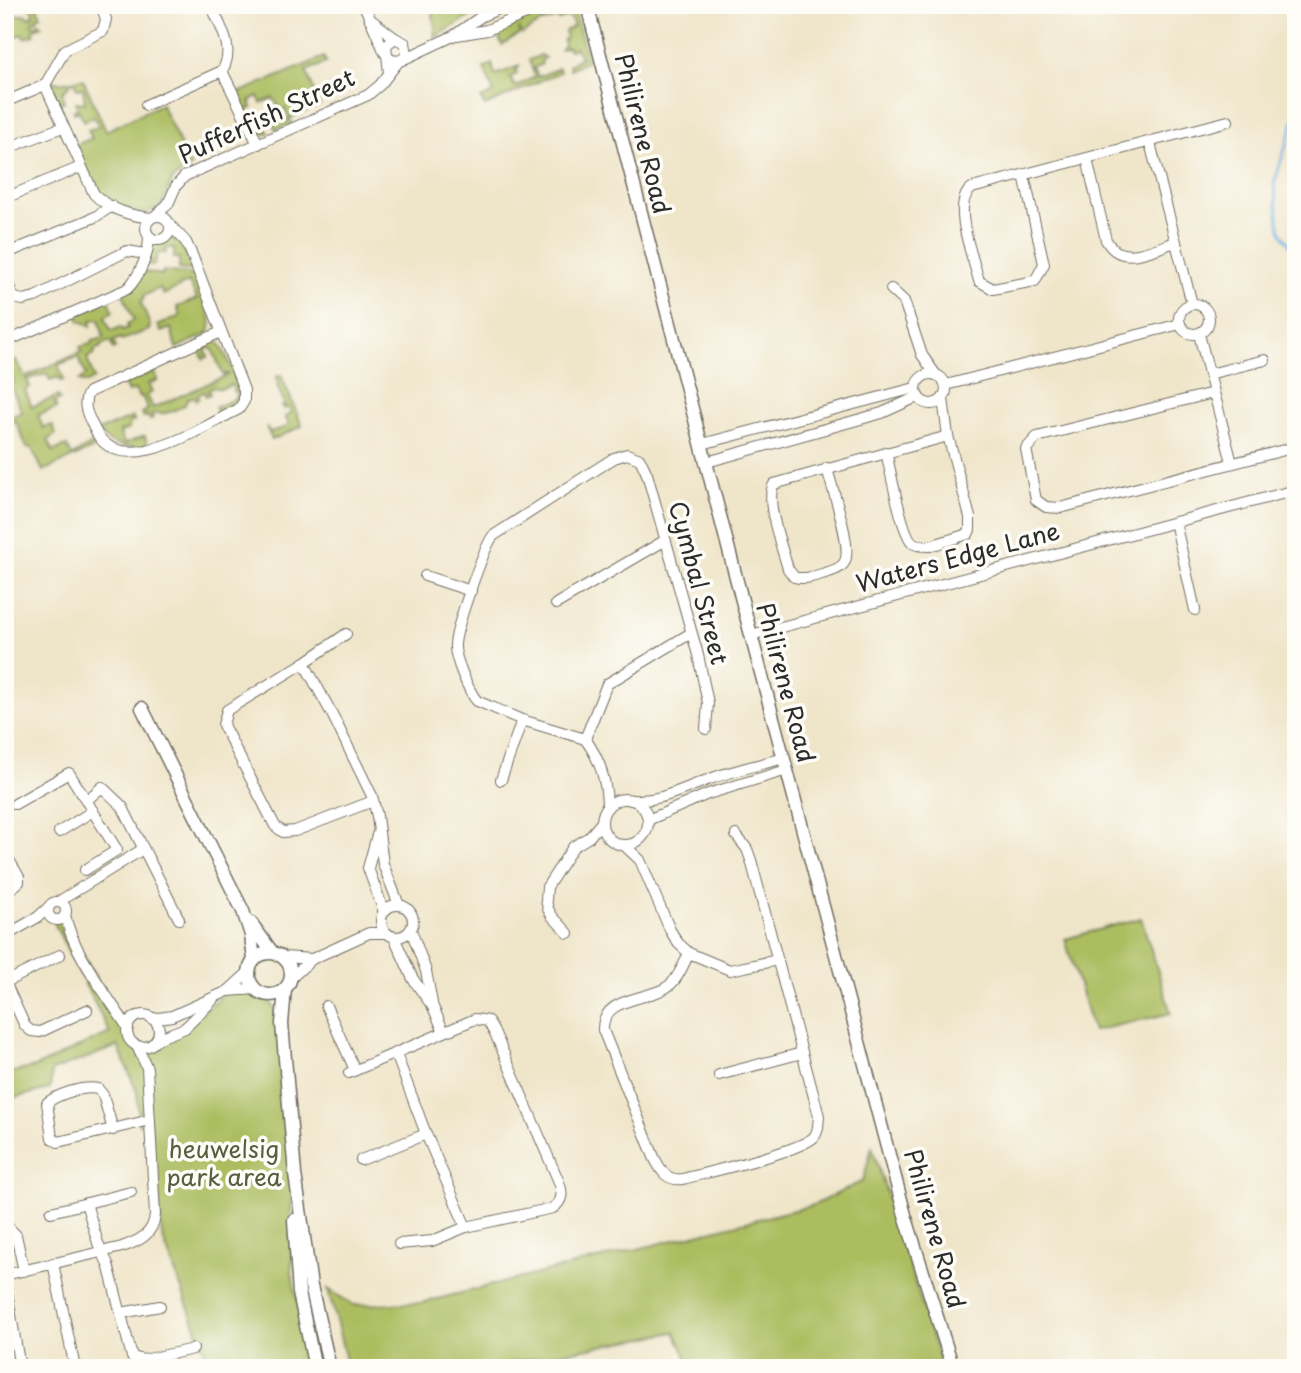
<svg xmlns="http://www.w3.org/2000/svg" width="1301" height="1373" viewBox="0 0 1301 1373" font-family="'Playpen Sans',sans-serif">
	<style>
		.green { fill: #acbd60; stroke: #6c7446; stroke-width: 2 }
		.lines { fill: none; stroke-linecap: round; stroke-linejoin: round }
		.stream { stroke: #6aaee0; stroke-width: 2.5 }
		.minor-casing { stroke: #706c62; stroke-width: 12 }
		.tertiary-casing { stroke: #706c62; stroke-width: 15 }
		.minor { stroke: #fff; stroke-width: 10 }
		.tertiary { stroke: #fff; stroke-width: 12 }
		.labels { text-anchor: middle; stroke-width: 7; stroke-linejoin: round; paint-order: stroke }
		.street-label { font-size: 24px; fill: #2b2b2b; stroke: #fdfcf7 }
		.park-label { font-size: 24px; fill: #585e3e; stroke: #fdfcf7 }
	</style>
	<rect width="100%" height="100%" fill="#fdfcf7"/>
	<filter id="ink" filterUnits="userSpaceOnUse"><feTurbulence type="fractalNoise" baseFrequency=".0143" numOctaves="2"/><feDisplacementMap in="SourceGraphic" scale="14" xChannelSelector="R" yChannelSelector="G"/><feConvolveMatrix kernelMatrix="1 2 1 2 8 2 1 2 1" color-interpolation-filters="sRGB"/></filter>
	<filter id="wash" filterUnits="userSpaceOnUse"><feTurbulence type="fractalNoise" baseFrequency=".00686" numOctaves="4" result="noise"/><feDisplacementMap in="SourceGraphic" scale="28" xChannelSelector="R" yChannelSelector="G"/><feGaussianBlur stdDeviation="1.57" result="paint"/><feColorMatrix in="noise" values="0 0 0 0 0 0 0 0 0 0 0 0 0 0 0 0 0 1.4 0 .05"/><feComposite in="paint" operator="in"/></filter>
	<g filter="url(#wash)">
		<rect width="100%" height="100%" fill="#efe5c9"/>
		<g class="green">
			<path d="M5 5H12L15 16 26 15 30 18 34 15 30 5H36L41 16 37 18V21H33L32 25 36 26 39 23 42 26 33 30 35 35 24 38 22 34 7 40V45H5Z"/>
			<path d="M431 5H498L471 16 434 38 435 27Z"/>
			<path d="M559 5H581L582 11 575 12 587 61 570 69 569 65 581 57 576 48 569 50 568 47 561 49 564 45 563 40 566 38 565 31 574 26 569 16 559 20 557 18 544 22 542 18V22L522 34 518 28 520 33 502 45 496 30Z"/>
			<path d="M541 55 545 58 541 60 542 64 534 68 538 77 559 68 560 72 485 106 481 99 494 93 484 68 492 64 495 75 520 66 516 70 517 74 510 77 515 87 535 77 529 60Z"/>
			<path d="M324 57 326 63 306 71 320 105 290 118 292 123 276 130 271 119 278 115 282 122 289 119 285 109 281 110 273 98 261 103 258 96 250 100 252 108 247 110 254 127 258 129 265 127 269 134H258L236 94Z"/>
			<path d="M83 79 106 131 161 104 191 167 173 179 160 208 145 213 133 212 98 195 74 146 92 138 88 130 99 126 94 117 84 121 79 111 74 113V110L78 108 76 102 85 103 83 88 77 89 74 82 69 83V86L65 88V91L62 92 64 102 55 103 54 94 49 87 53 80 57 83Z"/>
			<path d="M167 238C184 238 187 257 193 270L179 269V258H174V248H167L165 250 166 253H158L154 265 146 264 153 244Z"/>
			<path d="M143 271 162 275 163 271 195 275C201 291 217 318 208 334L176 348 171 328 161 332 158 325 180 316 177 307 197 299 189 282 163 295 160 288 145 295 141 303 150 325 149 330 122 340 121 338 113 341 116 348 113 349 110 341 101 345V347L94 350 95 354 87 358 94 379 86 383 79 381 86 375 78 357 58 365 64 380 60 381 58 377 50 380 47 374 27 379 30 387 25 390 32 407 58 396 60 400 54 402 57 408 38 415 43 428 52 425 56 434 48 440 53 451 67 446 72 456 92 444 94 446 92 449 43 471 31 447 27 448 16 421 5 426V410L9 418 22 412 10 384 14 382 12 377 8 379 5 360 7 364 16 360 25 377 82 352 80 347 91 344 92 341 104 338 99 319 91 320V326L80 321 77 315 109 300 113 311 105 317 110 329 114 330 121 327 123 330 128 328 127 324 134 320 123 294Z"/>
			<path d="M214 340 220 344C229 361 244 387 237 406L220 415 215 408 234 399 236 396 232 385 220 389 214 387 208 390 210 394 206 396 204 392 197 395 199 398 196 400 193 396 187 399 185 405C179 408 172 412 165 413 160 415 159 412 152 414L153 418 150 420 148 416 144 417 142 413 148 410 142 396 139 397 135 390 128 392 124 384 154 371 158 380 148 384 152 392 147 395 153 408 228 375 227 373 223 375 212 348 205 349 208 357 203 359 199 348Z"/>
			<path d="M281 375 302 426 272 440 266 427 270 432 287 427 289 424 285 417 291 413 289 407 284 409 282 406 285 405 277 385 279 384 276 377Z"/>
			<path d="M133 417 134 421 130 422 129 429 120 432 124 444 145 436 148 447C129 448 110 448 98 431Z"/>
			<path d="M1141 918 1171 1013 1093 1031 1065 939Z"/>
			<path d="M55 919 67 926 129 1039 137 1046 147 1068 153 1044 164 1036 182 1029 228 991 268 997 279 1018 295 1177 291 1210 292 1274 311 1368H157L206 1355 162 1236 150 1121 139 1124 137 1092 118 1046 52 1071 50 1089 5 1100V1074L35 1067 110 1033 55 925Z"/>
			<path d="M872 1147 942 1368H691L675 1332 482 1368H348L328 1289 353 1305 421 1303 814 1205 863 1181Z"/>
		</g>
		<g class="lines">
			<g class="stream">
				<path d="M1289 5 1296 65"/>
				<path d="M1296 114 1274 184 1280 230 1296 255"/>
			</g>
		</g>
	</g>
	<g filter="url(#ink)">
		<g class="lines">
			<defs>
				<g id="minor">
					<path d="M211 5C220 26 236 49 222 71"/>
					<path d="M364 5 385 53"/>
					<path d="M370 19 395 38"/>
					<path d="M457 35 487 30 548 5"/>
					<path d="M387 57 394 61 402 60 407 54 405 43 395 38 386 45 389 73"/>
					<path d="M402 60 453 36 482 16 508 5"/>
					<path d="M222 71 258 144"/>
					<path d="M45 85 94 194C108 209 131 216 151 218"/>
					<path d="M45 85 65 50 103 31 106 19 101 5"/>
					<path d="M5 102 45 85"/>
					<path d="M146 105 222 71"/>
					<path d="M1150 143 1192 304"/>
					<path d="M5 149 63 127"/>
					<path d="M1087 159 1106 240C1121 268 1152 249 1176 242"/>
					<path d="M1024 175 1044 264 1035 281 993 289 979 281C974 259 950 203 972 188L1228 121"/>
					<path d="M5 198 81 167"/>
					<circle cx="158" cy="228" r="12"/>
					<path d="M155 216 168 204 176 186 185 176 368 95 380 85 399 61"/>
					<path d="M170 225 186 242 192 255 244 390V401L239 409C204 426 118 484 94 428 88 416 81 404 89 392L221 332"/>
					<path d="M5 254 95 217 112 206"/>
					<path d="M5 278 14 298"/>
					<path d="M891 289 904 301 922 355 936 375"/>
					<path d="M5 302 14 298 23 300 35 297 127 251 146 254"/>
					<circle cx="1194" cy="319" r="15"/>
					<path d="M1199 334 1232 463"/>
					<path d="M5 342 127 289C140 276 149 254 149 236"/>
					<circle cx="931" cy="389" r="15"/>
					<path d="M1209 374 1265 360"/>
					<path d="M946 385 1180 324"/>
					<path d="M1213 393 1037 437 1026 449 1036 500 1046 507 1060 508 1288 449"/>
					<path d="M702 444 915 388"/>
					<path d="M886 452C890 468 902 535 913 543 918 546 924 546 930 546L968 534 970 530V517L948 436 943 399"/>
					<path d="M707 462 882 413 917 397"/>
					<path d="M827 468C831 486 854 549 844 563 840 569 832 571 825 573 815 576 805 580 794 577L788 569C783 550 764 501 774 484L948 436"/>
					<path d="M1175 522 1195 610"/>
					<path d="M425 576 471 591"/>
					<path d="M556 604 664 541"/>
					<path d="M346 634 304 663 227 710 223 725 275 826 283 832 295 831 373 801"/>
					<path d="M751 635 1296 490"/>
					<path d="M304 663 332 714 372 796 377 816 383 864 399 905"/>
					<path d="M585 739 522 720 477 701C469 692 454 657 455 645 455 630 484 547 493 536L614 458 627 454 640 459 647 474 698 655 708 703 706 729"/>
					<path d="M585 739 607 684 691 633"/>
					<path d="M585 739C601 760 607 782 607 808"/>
					<path d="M501 780 522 720"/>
					<circle cx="625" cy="822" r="23"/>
					<path d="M87 800 102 787 122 806 179 919"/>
					<path d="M631 800C661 802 682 789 710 779 734 770 759 765 784 758"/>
					<path d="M15 804 69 773 117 850 85 870"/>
					<path d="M648 820 708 794 787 770"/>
					<path d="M59 832 93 811"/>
					<path d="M377 835 368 868 384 912"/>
					<path d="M624 845 640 860 670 930 678 943 689 953 730 970 778 960"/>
					<path d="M5 853 19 877V882L5 893"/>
					<path d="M58 902 143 849"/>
					<circle cx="57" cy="911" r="9"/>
					<circle cx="397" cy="921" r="16"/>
					<path d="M65 915C73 953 107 995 128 1028"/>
					<path d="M411 930 426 971 432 1003"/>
					<path d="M568 933 552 916 548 909 546 900 547 887 573 847 589 837 602 822"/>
					<path d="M5 936 38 917 49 907"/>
					<path d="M394 937 413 979 433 1007 444 1032"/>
					<path d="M689 953C684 963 680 975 672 983 653 1002 602 994 603 1030L654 1157C661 1171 666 1181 683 1179 708 1172 799 1152 814 1137 819 1131 818 1124 819 1116L751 860 747 849 736 835"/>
					<path d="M284 957 312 959"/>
					<path d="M291 978 312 959 369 933H386"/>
					<path d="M5 982 25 1026 31 1031 40 1032 87 1010"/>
					<path d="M6 982 60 955"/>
					<path d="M228 991 256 989"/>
					<path d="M326 1006 355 1070"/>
					<circle cx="143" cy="1031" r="16"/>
					<path d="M152 1019 172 1016 228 991 249 972"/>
					<path d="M157 1039 185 1028 212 1001"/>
					<path d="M349 1073 475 1019 488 1021 497 1038 559 1182C563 1193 563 1201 553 1208L466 1227 426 1134 396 1054"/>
					<path d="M719 1075 802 1053"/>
					<path d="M113 1130 103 1095 98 1089C83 1086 58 1094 47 1103L52 1138 58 1142 150 1120"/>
					<path d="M361 1160 426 1134"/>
					<path d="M86 1203 98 1243 108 1264 132 1357 144 1360 193 1349"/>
					<path d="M51 1212 131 1192"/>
					<path d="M5 1229H10L16 1235 24 1271"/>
					<path d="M399 1244 432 1241 466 1227"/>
					<path d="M53 1263 75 1368"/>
					<path d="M5 1275 122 1247C139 1241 153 1235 155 1215L147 1068 137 1046"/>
					<path d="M5 1280 20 1368"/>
					<path d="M121 1313 160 1306"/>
				</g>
				<g id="tertiary">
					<path d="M587 5 751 635 905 1215 953 1368"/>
					<path d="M142 708 243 911 251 935 254 960"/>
					<path d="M251 923 272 952"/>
					<circle cx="270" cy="974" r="21"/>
					<path d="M285 989 282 1024 295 1174 311 1286 330 1368"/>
					<path d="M294 1220 299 1293 315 1368"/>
				</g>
			</defs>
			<use href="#minor" class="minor-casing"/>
			<use href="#tertiary" class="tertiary-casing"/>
			<use href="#minor" class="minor"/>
			<use href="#tertiary" class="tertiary"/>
		</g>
	</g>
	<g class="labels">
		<g class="street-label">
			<text transform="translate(267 117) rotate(-25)" y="8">Pufferfish Street</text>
			<text transform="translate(642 134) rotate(76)" y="8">Philirene Road</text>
			<text transform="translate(958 558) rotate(-15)" y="8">Waters Edge Lane</text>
			<text transform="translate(698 583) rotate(75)" y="8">Cymbal Street</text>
			<text transform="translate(785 683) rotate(75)" y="8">Philirene Road</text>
			<text transform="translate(934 1229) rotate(74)" y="8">Philirene Road</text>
		</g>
		<g class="park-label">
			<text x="224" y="1158">heuwelsig<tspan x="224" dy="28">park area</tspan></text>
		</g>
	</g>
	<rect width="1301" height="1373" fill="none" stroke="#fdfcf7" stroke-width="28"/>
</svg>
